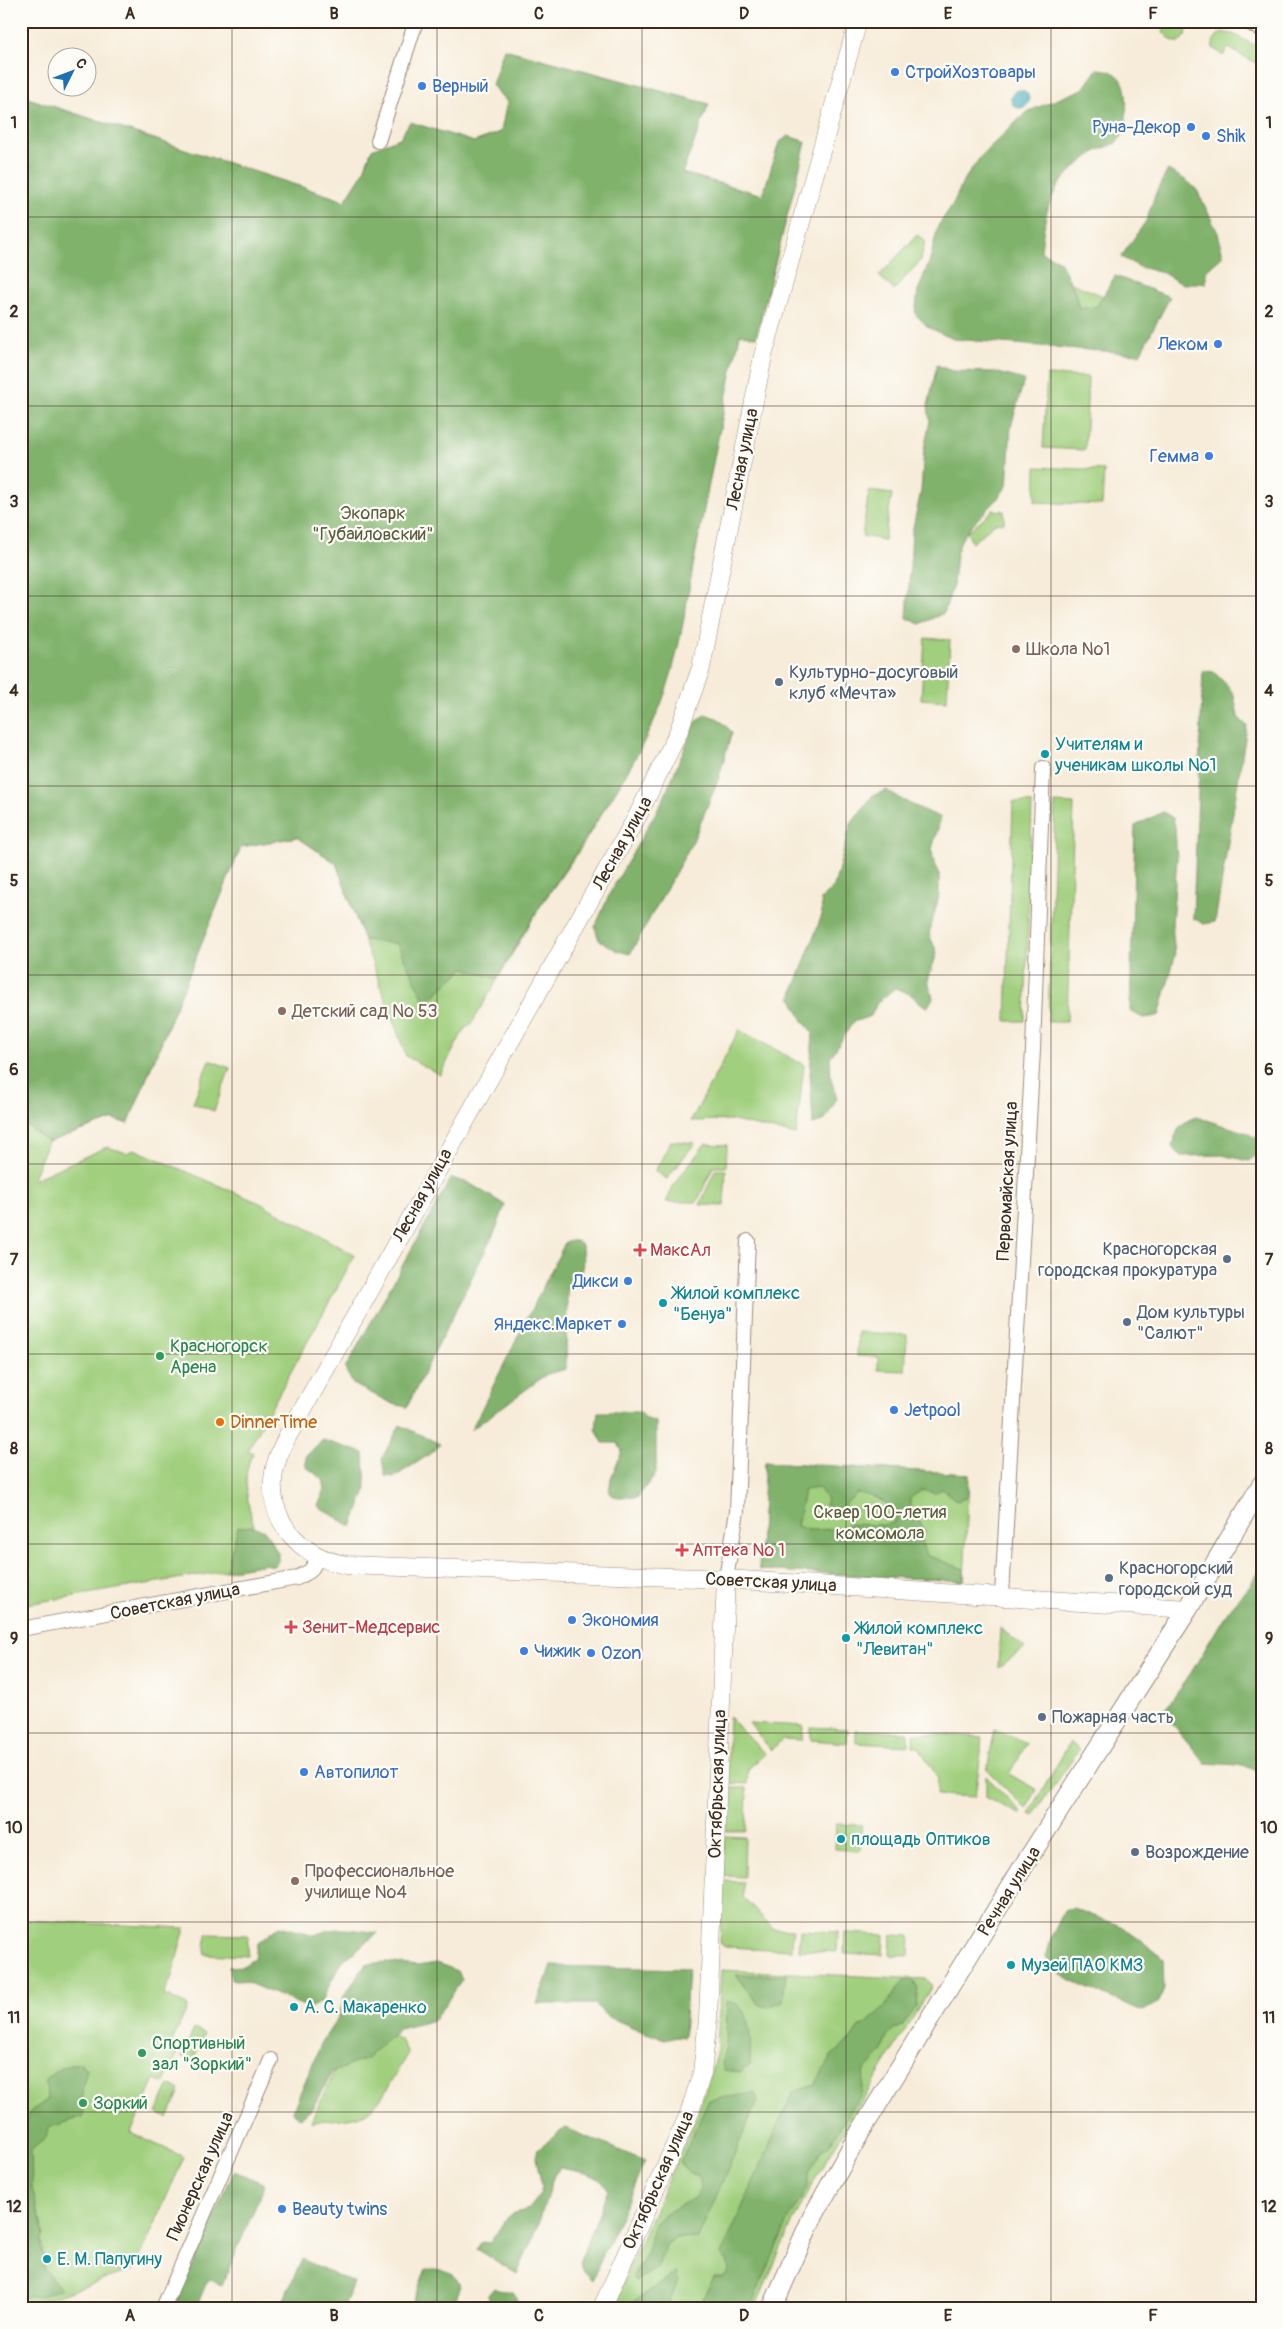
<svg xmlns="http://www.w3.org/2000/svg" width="1283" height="2329" viewBox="0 0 1283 2329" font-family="Pangolin,sans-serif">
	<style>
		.green { fill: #a0cf7d; stroke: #6e7c4e }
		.forest { fill: #80b26c; stroke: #5e6e45; fill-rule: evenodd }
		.water { fill: #3faabe; stroke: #3d6a6e }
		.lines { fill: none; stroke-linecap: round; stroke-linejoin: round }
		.minor-casing { stroke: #998b7c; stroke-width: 16 }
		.tertiary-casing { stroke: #998b7c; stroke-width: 19 }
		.secondary-casing { stroke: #998b7c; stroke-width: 21 }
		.minor { stroke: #fff; stroke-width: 14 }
		.tertiary { stroke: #fff; stroke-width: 18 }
		.secondary { stroke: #fff; stroke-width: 19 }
		.grid { fill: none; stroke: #3b2a1e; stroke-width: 1; stroke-opacity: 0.55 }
		.shop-dot { fill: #3f7fe0; stroke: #fdfcf7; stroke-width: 2 }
		.education-dot { fill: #8d6e63; stroke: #fdfcf7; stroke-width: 2 }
		.service-dot { fill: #5c6f8a; stroke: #fdfcf7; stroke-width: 2 }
		.culture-dot { fill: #0f9aa8; stroke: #fdfcf7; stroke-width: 2 }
		.health-dot { fill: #e0444e; stroke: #fdfcf7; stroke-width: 2 }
		.leisure-dot { fill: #2e9e5b; stroke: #fdfcf7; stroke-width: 2 }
		.food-dot { fill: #e8710a; stroke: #fdfcf7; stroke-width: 2 }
		.labels { text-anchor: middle; stroke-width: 4.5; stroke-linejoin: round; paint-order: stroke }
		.shop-label { font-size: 18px; fill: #366cbe; stroke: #fdfcf7; text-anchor: start }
		.street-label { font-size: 18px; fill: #3b2a1e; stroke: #fdfcf7 }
		.park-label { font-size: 18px; fill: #595c3a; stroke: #fdfcf7 }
		.education-label { font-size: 18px; fill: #785e54; stroke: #fdfcf7; text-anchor: start }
		.service-label { font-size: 18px; fill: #4e5e75; stroke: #fdfcf7; text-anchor: start }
		.culture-label { font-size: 18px; fill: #0d838f; stroke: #fdfcf7; text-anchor: start }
		.health-label { font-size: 18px; fill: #be3a42; stroke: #fdfcf7; text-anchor: start }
		.leisure-label { font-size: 18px; fill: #27864d; stroke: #fdfcf7; text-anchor: start }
		.food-label { font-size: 18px; fill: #c56008; stroke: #fdfcf7; text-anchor: start }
		.neatline { fill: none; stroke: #3b2a1e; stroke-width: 2 }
		.grid-label { font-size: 16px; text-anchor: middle; font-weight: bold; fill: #3b2a1e }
	</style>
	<rect width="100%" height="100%" fill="#fdfcf7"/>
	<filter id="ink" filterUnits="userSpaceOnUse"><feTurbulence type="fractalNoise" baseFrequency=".02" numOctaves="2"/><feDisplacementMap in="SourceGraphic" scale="10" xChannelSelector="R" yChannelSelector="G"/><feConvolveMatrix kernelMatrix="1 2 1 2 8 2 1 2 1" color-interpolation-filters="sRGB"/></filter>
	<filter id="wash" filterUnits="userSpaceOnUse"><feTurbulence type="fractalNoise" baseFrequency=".0096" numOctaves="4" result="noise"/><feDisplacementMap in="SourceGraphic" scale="20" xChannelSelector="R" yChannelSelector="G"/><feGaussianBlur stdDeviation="1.12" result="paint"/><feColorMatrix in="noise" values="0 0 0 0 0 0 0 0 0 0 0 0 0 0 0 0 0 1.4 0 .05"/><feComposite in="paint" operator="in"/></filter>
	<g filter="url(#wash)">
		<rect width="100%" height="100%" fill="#f7ecd9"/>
		<g class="green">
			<path d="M1168 21H1189L1186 35 1179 43 1171 40 1163 32Z"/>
			<path d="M1222 32 1233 34 1262 49V66L1228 48 1223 56 1213 48C1212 41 1216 36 1222 32Z"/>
			<path d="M504 49 709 104 682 173 763 195 779 143 788 136 806 142 756 337 740 334 724 403 683 618 673 665 657 713 635 757 581 848 539 908 471 1025 465 1028 440 1075 406 1056 336 863 297 837 241 847 128 1124 114 1119 48 1142 32 1180 107 1147 127 1153 134 1149 264 1205 355 1255 248 1450 253 1453C235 1485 257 1531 266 1564L21 1605V96L345 201 363 173 372 149 400 138 410 122 474 142 501 132 507 102 492 85Z"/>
			<path d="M917 235 925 241 921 260 894 290 879 276Z"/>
			<path d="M1044 272 1113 300 1102 326 1034 320Z"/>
			<path d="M1047 375 1088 377 1085 450 1043 448Z"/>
			<path d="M1036 467 1104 470 1102 505 1035 502Z"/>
			<path d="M869 491 892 494 884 540 862 536Z"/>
			<path d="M993 510 1004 511V523H995L972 543 967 532Z"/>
			<path d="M925 638 950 640 947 701 921 699Z"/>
			<path d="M1013 802 1032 803 1025 1021H1006Z"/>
			<path d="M1055 803 1074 804 1067 1022H1048Z"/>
			<path d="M739 1030 804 1065 796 1135 730 1120 691 1121Z"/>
			<path d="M209 1060 230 1068 214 1111 193 1103Z"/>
			<path d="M671 1141 695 1143 667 1179 655 1171Z"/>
			<path d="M705 1144 727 1145 726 1167H713L697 1202H666L675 1183Z"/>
			<path d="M715 1170H726L724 1206 700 1205Z"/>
			<path d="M858 1332 907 1335 905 1371 878 1370V1357L857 1356Z"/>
			<path d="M765 1462 969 1474 964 1581 759 1570Z"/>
			<path d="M1000 1628 1025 1648 998 1668Z"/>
			<path d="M729 1717 765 1754 748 1769 747 1784 727 1783Z"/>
			<path d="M749 1723 803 1726 802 1740 783 1739 771 1750Z"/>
			<path d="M811 1727 848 1729 847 1743 811 1740Z"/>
			<path d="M995 1729 1027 1743 1009 1774 1037 1790 1026 1809 987 1770Z"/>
			<path d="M856 1730 908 1732V1746L856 1743Z"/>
			<path d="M914 1733 983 1737 975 1797 937 1795 938 1778 919 1747H913Z"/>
			<path d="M1070 1742 1079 1750C1064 1773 1047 1793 1033 1816L1029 1814Z"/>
			<path d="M986 1776 1022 1813 1020 1814 986 1798Z"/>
			<path d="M727 1788H747L746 1831H725Z"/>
			<path d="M836 1824 862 1825 860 1851 835 1849Z"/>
			<path d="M725 1836 745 1837 744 1877 723 1876Z"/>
			<path d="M723 1881 743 1882V1897L774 1929 793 1930 792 1950 725 1947 720 1943Z"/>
			<path d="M21 1920 185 1928 172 1976 164 1995 188 2006 168 2051 177 2055 165 2083 155 2079 131 2133 184 2157 135 2269 37 2303 38 2306 21 2307Z"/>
			<path d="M800 1930 838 1932 837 1952 799 1950Z"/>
			<path d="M845 1933 884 1935 883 1955 844 1953Z"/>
			<path d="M206 1934 248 1935 247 1956 205 1954Z"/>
			<path d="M891 1935 910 1936 909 1956 890 1955Z"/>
			<path d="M721 1970 927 1979 932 1986 819 2172 793 2221 755 2308H611L697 2115 710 2077 717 2049Z"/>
			<path d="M194 2029 205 2034 192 2062 181 2057Z"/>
			<path d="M379 2029 401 2040 408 2053C398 2069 382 2104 365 2113 350 2120 328 2120 311 2121L345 2050Z"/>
			<path d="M169 2085 180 2090 168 2118 156 2113Z"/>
		</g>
		<g class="forest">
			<path d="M504 49 709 104 682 173 763 195 779 143 788 136 806 142 756 337 740 334C723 409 709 485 694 560 685 611 678 666 657 714 627 783 580 844 539 908 524 931 511 955 497 979L464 968 426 1003 397 944 364 940 336 863 297 837 241 847 128 1124 114 1119 48 1142 21 1121V96L345 201 363 173 372 149 400 138 410 122 474 142 501 132 507 102 492 85Z"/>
			<path d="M1097 69C1135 70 1125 103 1126 131 1123 135 1119 140 1116 143 1109 147 1101 148 1095 152 1051 183 1046 201 1041 252L1060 261 1075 292 1079 309 1097 306 1115 276 1170 297 1140 354 953 339 928 327 915 314 918 291 930 260 938 226 953 204 964 180 982 155 1015 123 1029 111 1083 89Z"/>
			<path d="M1168 170 1187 181 1197 190 1218 233 1223 256 1206 271V283L1182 284 1163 273 1140 267 1121 257 1146 221 1157 190Z"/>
			<path d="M937 365 952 371 995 372 1024 380 1011 427 1007 486 994 503 970 527 961 540 956 554 953 585 944 613 920 624 907 618 912 532 921 491 924 449 930 421 928 406Z"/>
			<path d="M1203 670 1214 672 1229 687 1234 696 1238 717 1247 726 1215 922 1204 924 1193 918Z"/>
			<path d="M705 714 719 719 732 732 718 780 693 841 630 954 618 951 599 940 595 927 611 891 663 800 695 723Z"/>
			<path d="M887 790C904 803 923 809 941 818L932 849 933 860 939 872V895L929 934 937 953 928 980 933 998 927 1008 910 994 895 988 877 1003 871 1016 853 1022 830 1058 831 1079 837 1098 825 1120 813 1125 810 1073 813 1033 803 1021 791 997 822 915 821 899 834 886 851 824 872 796Z"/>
			<path d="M1163 812 1173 818 1175 827 1177 859 1172 924 1175 956 1159 1016 1143 1018 1130 1011 1135 826Z"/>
			<path d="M1196 1117 1248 1133 1259 1140 1258 1153 1249 1161 1222 1155 1181 1156 1172 1147C1177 1130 1179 1123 1196 1117Z"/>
			<path d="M451 1178 469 1183 505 1205 496 1229 407 1407 393 1404 353 1384 345 1369Z"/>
			<path d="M569 1241H576L582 1245C582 1258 587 1274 572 1279L567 1292 566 1369 547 1374 471 1430 565 1243Z"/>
			<path d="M598 1412H640L647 1419 656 1422V1473L638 1497 618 1498 609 1493 611 1478 622 1451 618 1443H603L596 1429Z"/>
			<path d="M400 1425 440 1444C430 1457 409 1466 395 1477L385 1476 382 1458Z"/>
			<path d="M323 1440 364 1453 366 1490 352 1527 318 1506 325 1489 323 1479 306 1467V1455Z"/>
			<path d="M765 1462 969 1474 968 1497 957 1501 942 1489 935 1493 922 1490 910 1498V1506L925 1531 921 1541 926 1555 964 1569V1581L759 1570ZM819 1488 827 1499 825 1505 837 1512 857 1493C876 1497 886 1499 896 1517L894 1523 885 1525 850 1524 836 1529 809 1530 797 1526 804 1490Z"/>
			<path d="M253 1526 265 1531 278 1553V1561L274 1566 265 1564 226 1571 238 1527Z"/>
			<path d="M1262 1564V1771L1238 1765 1205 1763 1172 1723 1166 1708 1186 1681 1229 1609 1251 1584Z"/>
			<path d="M1073 1908 1123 1927 1157 1953 1163 1959 1164 1989 1159 2002 1143 2011 1082 1986 1060 1974 1046 1957 1052 1936 1064 1911Z"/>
			<path d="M279 1926 315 1935C337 1925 355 1930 378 1933L341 1962 321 2002 309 2008 246 1982 231 1979 229 1967 243 1966 255 1958 257 1944Z"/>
			<path d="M386 1962 417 1966 437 1963 458 1971 462 1980 434 2020 399 2029 368 2057 332 2073 311 2110 299 2118 292 2112 322 2042 339 2016 344 1996 366 1964Z"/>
			<path d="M551 1966 688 1969 684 2037 677 2036 665 2039 646 2033 609 2017 594 2004H537Z"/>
			<path d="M736 1975H786L783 2001 767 2007 759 2005Z"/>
			<path d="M904 1980 914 1981 918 1988 916 2006 902 2026 894 2029 888 2035 883 2051 865 2070 861 2094 829 2145 822 2150 809 2171V2184L789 2219 750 2308H699L713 2277H724L729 2269 727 2261 721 2255 793 2092 815 2085 831 2056 849 2042 859 2027 866 2024 885 2006Z"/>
			<path d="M727 2001C730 2002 736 2003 738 2005 752 2016 751 2048 750 2064L740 2072 723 2070 722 2059 726 2047Z"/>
			<path d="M81 2063 87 2070 82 2088 84 2116 48 2128 46 2138 31 2150 32 2188 44 2235 41 2241 44 2269 61 2289 38 2297H21V2125L31 2111 47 2100 46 2080C57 2068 65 2065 81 2063Z"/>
			<path d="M755 2093 758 2100 698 2238H675L666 2245 657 2268 635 2281 633 2277 645 2257 655 2224 663 2215 694 2198 701 2188 699 2176 688 2172 680 2163 709 2100Z"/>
			<path d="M565 2128 645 2161 592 2280 582 2270 580 2261 608 2190C599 2172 578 2172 560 2168L554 2175 535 2234 517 2274 477 2249 481 2242 490 2243 505 2220 512 2214 529 2209 540 2195 542 2186 536 2158 538 2149Z"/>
			<path d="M234 2171 265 2184 222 2285 208 2279 196 2308H174Z"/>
			<path d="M302 2259 354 2283 343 2308H280Z"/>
			<path d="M426 2269C446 2270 450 2268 461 2286L452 2308H410Z"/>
			<path d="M676 2272 678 2281 667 2308H626Z"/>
			<path d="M494 2288 512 2292 517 2299 514 2308H491L488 2295Z"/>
		</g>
		<circle class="water" cx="1020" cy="99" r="9"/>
	</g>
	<g filter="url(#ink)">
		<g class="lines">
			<defs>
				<g id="minor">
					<path d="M378 141 416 21"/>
					<path d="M726 1579 737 1511 748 1241"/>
					<path d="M1002 1595 1033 1050 1043 768"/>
					<path d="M21 1629 297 1578 310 1571 319 1557"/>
					<path d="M163 2308 271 2060"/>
				</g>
				<g id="tertiary">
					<path d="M858 21 763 356 701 668 678 733 638 815 286 1439C281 1449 276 1460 274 1472 266 1520 301 1558 347 1565L726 1579 1188 1609"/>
					<path d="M602 2308 689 2114 702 2073 708 2019 726 1579"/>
				</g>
				<g id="secondary">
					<path d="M1251 21 1262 27"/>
					<path d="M772 2308 812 2218 859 2134 1026 1862 1188 1609 1262 1484"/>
				</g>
			</defs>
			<use href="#minor" class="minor-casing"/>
			<use href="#tertiary" class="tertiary-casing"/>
			<use href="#secondary" class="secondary-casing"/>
			<use href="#minor" class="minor"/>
			<use href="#tertiary" class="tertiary"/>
			<use href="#secondary" class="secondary"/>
		</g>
	</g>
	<path class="grid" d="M232 21V2308M437 21V2308M642 21V2308M846 21V2308M1051 21V2308M21 217H1262M21 406H1262M21 596H1262M21 786H1262M21 975H1262M21 1164H1262M21 1354H1262M21 1544H1262M21 1733H1262M21 1922H1262M21 2112H1262"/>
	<g class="shop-dot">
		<circle cx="895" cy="72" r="5"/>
		<circle cx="422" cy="86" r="5"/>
		<circle cx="1191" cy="127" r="5"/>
		<circle cx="1206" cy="136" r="5"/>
		<circle cx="1218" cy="344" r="5"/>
		<circle cx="1209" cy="456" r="5"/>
		<circle cx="628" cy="1281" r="5"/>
		<circle cx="622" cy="1324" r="5"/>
		<circle cx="894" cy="1410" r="5"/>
		<circle cx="572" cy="1620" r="5"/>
		<circle cx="524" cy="1651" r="5"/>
		<circle cx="591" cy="1653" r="5"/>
		<circle cx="304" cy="1772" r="5"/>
		<circle cx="282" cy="2209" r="5"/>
	</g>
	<g class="education-dot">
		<circle cx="1016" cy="649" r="5"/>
		<circle cx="282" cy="1011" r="5"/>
		<circle cx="295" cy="1881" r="5"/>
	</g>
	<g class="service-dot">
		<circle cx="779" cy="682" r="5"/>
		<circle cx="1227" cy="1259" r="5"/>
		<circle cx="1127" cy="1322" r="5"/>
		<circle cx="1109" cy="1578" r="5"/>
		<circle cx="1042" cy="1717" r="5"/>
		<circle cx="1135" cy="1852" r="5"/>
	</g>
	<g class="culture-dot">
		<circle cx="1045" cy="754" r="5"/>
		<circle cx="663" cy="1303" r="5"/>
		<circle cx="846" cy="1638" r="5"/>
		<circle cx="841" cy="1839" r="5"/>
		<circle cx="1011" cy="1965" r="5"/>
		<circle cx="294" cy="2007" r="5"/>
		<circle cx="47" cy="2259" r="5"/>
	</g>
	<g class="health-dot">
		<path d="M637.5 1242.5h5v5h5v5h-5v5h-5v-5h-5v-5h5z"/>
		<path d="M679.5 1542.5h5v5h5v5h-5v5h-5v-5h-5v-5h5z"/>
		<path d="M288.5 1619.5h5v5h5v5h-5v5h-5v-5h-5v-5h5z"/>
	</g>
	<g class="leisure-dot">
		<circle cx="160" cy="1356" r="5"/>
		<circle cx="142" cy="2053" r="5"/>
		<circle cx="83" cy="2103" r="5"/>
	</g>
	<circle class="food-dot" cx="220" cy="1422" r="5"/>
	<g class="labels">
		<g class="shop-label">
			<text x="905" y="78">СтройХозтовары</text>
			<text x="432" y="92">Верный</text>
			<text x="1181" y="133" text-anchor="end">Руна-Декор</text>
			<text x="1216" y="142">Shik</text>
			<text x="1208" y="350" text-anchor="end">Леком</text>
			<text x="1199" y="462" text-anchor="end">Гемма</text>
			<text x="618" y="1287" text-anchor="end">Дикси</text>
			<text x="612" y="1330" text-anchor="end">Яндекс.Маркет</text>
			<text x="904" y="1416">Jetpool</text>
			<text x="582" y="1626">Экономия</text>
			<text x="534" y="1657">Чижик</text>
			<text x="601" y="1659">Ozon</text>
			<text x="314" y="1778">Автопилот</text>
			<text x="292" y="2215">Beauty twins</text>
		</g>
		<g class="street-label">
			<text transform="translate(742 459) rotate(-79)" y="6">Лесная улица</text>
			<text transform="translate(622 843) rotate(-61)" y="6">Лесная улица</text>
			<text transform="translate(1007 1181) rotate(-87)" y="6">Первомайская улица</text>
			<text transform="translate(422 1195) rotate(-61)" y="6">Лесная улица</text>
			<text transform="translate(771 1582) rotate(3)" y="6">Советская улица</text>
			<text transform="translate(175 1601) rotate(-11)" y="6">Советская улица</text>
			<text transform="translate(717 1784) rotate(-88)" y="6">Октябрьская улица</text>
			<text transform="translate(1009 1891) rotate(-58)" y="6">Речная улица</text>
			<text transform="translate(200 2176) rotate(-66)" y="6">Пионерская улица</text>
			<text transform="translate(658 2180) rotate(-66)" y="6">Октябрьская улица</text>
		</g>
		<g class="park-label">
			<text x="373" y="519">Экопарк<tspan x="373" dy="21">"Губайловский"</tspan></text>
			<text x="880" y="1518">Сквер 100-летия<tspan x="880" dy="21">комсомола</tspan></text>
		</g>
		<g class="education-label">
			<text x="1026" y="655">Школа №1</text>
			<text x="292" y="1017">Детский сад № 53</text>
			<text x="305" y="1877">Профессиональное<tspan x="305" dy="21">училище №4</tspan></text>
		</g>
		<g class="service-label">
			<text x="789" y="678">Культурно-досуговый<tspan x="789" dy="21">клуб «Мечта»</tspan></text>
			<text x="1217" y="1255" text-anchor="end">Красногорская<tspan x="1217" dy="21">городская прокуратура</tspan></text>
			<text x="1137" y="1318">Дом культуры<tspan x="1137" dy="21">"Салют"</tspan></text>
			<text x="1119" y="1574">Красногорский<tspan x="1119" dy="21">городской суд</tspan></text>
			<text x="1052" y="1723">Пожарная часть</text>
			<text x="1145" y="1858">Возрождение</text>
		</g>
		<g class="culture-label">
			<text x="1055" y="750">Учителям и<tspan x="1055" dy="21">ученикам школы №1</tspan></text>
			<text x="673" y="1299">Жилой комплекс<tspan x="673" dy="21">"Бенуа"</tspan></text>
			<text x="856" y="1634">Жилой комплекс<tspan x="856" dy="21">"Левитан"</tspan></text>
			<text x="851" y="1845">площадь Оптиков</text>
			<text x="1021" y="1971">Музей ПАО КМЗ</text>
			<text x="304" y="2013">А. С. Макаренко</text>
			<text x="57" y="2265">Е. М. Папугину</text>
		</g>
		<g class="health-label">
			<text x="650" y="1256">МаксАл</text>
			<text x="692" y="1556">Аптека № 1</text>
			<text x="302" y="1633">Зенит-Медсервис</text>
		</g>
		<g class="leisure-label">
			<text x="170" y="1352">Красногорск<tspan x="170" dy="21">Арена</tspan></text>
			<text x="152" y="2049">Спортивный<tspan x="152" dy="21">зал "Зоркий"</tspan></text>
			<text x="93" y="2109">Зоркий</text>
		</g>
		<g class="food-label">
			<text x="230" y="1428">DinnerTime</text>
		</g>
	</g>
	<rect width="1283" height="2329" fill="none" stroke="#fdfcf7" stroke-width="55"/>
	<g transform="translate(72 72) rotate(48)"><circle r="24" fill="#fdfcf7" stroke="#afa8a0"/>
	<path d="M0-4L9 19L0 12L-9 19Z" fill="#1f6fb2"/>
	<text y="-8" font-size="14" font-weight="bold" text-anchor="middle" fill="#3b2a1e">С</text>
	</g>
	<rect x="28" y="28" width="1228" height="2274" class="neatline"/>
	<g class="grid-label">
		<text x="130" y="19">A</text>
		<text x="334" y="19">B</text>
		<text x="539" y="19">C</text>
		<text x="744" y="19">D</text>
		<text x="948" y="19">E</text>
		<text x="1153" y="19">F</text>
		<text x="14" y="128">1</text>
		<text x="1269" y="128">1</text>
		<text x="14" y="317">2</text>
		<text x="1269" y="317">2</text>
		<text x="14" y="507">3</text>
		<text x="1269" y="507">3</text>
		<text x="14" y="696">4</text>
		<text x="1269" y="696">4</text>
		<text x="14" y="886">5</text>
		<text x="1269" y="886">5</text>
		<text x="14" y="1075">6</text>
		<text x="1269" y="1075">6</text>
		<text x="14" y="1265">7</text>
		<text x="1269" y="1265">7</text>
		<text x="14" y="1454">8</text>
		<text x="1269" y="1454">8</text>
		<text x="14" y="1644">9</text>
		<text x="1269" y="1644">9</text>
		<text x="14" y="1833">10</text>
		<text x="1269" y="1833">10</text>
		<text x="14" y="2023">11</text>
		<text x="1269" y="2023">11</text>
		<text x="14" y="2212">12</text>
		<text x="1269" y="2212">12</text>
		<text x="130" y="2321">A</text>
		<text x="334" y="2321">B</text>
		<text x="539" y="2321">C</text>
		<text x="744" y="2321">D</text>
		<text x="948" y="2321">E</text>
		<text x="1153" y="2321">F</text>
	</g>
</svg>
